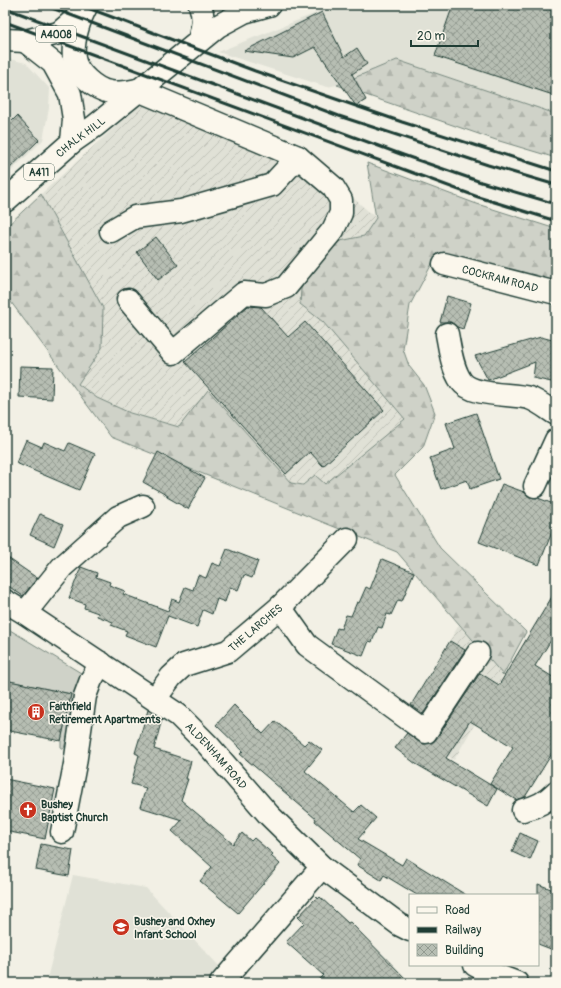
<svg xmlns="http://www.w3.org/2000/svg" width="561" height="988" viewBox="0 0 561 988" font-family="Pangolin,sans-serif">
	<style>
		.built { fill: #e0e1d6 }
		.industrial { fill: url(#industrial-furrows) }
		.grass { fill: #cfd2c8; stroke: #77887e }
		.forest { fill: url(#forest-firs); stroke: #77887e }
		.building { fill: url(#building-cross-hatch); stroke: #1f3d34 }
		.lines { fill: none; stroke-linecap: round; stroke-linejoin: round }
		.minor-casing { stroke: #1f3d34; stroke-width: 25 }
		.major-casing { stroke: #1f3d34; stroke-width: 25 }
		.minor { stroke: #fbf7ec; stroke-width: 22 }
		.major { stroke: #fbf7ec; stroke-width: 22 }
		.rail { stroke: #1f3d34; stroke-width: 3 }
		.labels { text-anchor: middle; stroke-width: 3; stroke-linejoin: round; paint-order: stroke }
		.shield { fill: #fbf7ec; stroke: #61756b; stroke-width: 1 }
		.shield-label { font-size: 10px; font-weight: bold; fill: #1f3d34 }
		.street-label { font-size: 11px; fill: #1f3d34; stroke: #fbf7ec }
		.poi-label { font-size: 11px; font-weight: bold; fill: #1f3d34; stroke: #fbf7ec; text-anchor: start }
	</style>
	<defs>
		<pattern id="industrial-furrows" width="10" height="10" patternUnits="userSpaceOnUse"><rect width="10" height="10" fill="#e0e1d6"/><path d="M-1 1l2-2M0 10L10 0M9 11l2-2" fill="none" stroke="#c0c2b8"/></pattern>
		<pattern id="forest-firs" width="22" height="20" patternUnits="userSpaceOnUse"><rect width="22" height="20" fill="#cfd2c8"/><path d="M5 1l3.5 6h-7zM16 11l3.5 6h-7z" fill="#b1b5ac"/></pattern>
		<pattern id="building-cross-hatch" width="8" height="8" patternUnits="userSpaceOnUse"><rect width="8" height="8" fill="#b7beb3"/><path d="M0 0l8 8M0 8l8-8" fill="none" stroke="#949c92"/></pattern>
	</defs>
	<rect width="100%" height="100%" fill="#f2f0e5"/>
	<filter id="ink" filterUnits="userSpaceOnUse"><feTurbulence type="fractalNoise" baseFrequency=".025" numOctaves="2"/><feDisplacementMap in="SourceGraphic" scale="8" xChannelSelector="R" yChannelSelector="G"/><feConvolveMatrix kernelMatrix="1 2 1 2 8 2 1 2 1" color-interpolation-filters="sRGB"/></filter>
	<g filter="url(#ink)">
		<g class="built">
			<path d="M336 5H556V114L397 60 337 85 327 87 218 52Z"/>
			<path d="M5 58 26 63 50 89 49 108 43 140 5 177Z"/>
			<path d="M304 872 234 983H46L73 875 146 888 219 966Z"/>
		</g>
		<g class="industrial">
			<path d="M159 87 294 142 342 178 351 196 376 218 364 236 340 241 300 304 323 322 405 419 325 485 291 483 209 390 180 427 130 413 97 398 78 384 102 348 103 308 41 194Z"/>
			<path d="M459 625 503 675 454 760 400 724Z"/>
		</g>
		<path class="grass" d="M5 627 86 676 64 748H61V741L71 694 5 680V666L7 657 5 656Z"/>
		<g class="forest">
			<path d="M397 60 556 114V158L496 140 337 85Z"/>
			<path d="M367 163 474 203 556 229V281L503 268 435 258 410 305 403 349 409 366 424 385 435 413 423 447 395 475 440 548 526 632 503 675 397 552 111 437 5 294V228L41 194 103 308 102 348 78 384 97 398 130 413 179 427 208 390 291 483 303 485 315 475 325 484 405 419 323 322 300 304 301 289 307 275 326 250 340 241 364 236 376 218Z"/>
		</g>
		<g class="building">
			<path d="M453 5H556V96L435 56Z"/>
			<path d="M322 12 344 57 357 48 367 64 352 74 366 100 356 106 315 47 293 58 244 51Z"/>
			<path d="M17 116 39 140 5 173V128Z"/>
			<path d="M156 237 178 265 158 280 137 252Z"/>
			<path d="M447 296 471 303 463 329 457 327 451 322H440Z"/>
			<path d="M248 306 261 307 288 337 305 322 384 410 323 466 310 452 286 474 185 362Z"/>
			<path d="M541 337 556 341V383L533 378 535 362 488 380 475 356Z"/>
			<path d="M20 366 53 367 52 399 19 397Z"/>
			<path d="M476 413 499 479 470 489 467 480 441 489 430 458 455 449 446 423Z"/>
			<path d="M26 440 42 447 44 442 65 451 69 443 95 454 79 490 16 463Z"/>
			<path d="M158 452 205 478 188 509 167 497 168 496 143 482Z"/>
			<path d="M502 484 524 492 530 497 538 498 556 505V522L539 565 479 542Z"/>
			<path d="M40 514 63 524 54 546 30 535Z"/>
			<path d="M227 549 258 561 252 578 244 575 238 590 230 587 225 602 217 599 212 614 203 610 197 627 168 616 156 647 125 635 127 631 111 625 113 622 97 616 98 613 84 608 85 604 69 598 81 567 97 573 96 577 110 582 109 585 125 591 123 594 168 611 172 599 179 602 185 587 193 590 198 575 206 578 212 563 220 566Z"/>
			<path d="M5 556 37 578 23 596 5 584Z"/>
			<path d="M382 559 414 572 402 601 398 600 391 615 387 614 382 628 378 627 372 642 369 641 363 656 331 644 337 628 341 629 346 615 351 616 357 602 359 603 366 587 370 589Z"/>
			<path d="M556 590V632L535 666 556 679V747L525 797 516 800 490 784 513 747 470 721 446 758 497 789 488 806 416 764 395 748 407 733 419 742 424 744 431 743 436 739 480 673 499 685Z"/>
			<path d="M450 641 465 650 423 714 411 705Z"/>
			<path d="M5 680 71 694 61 741 5 730Z"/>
			<path d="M234 705 263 734 275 721 304 745 309 740 322 750 305 771 354 812 361 805 376 818 358 839 402 865 406 858 466 895H417L384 875 381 880 357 865 360 859 315 821 316 819 240 754 243 751 216 725Z"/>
			<path d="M148 710 162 719 154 749 191 761 186 779H188L181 800 233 844 242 833 251 841 254 838 273 854 271 856 280 864 238 913 200 881 212 867 172 831 182 820 140 807 146 788 131 784 139 755 135 753Z"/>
			<path d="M5 779 55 789 45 839 5 831Z"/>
			<path d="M520 833 538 841 530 860 512 852Z"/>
			<path d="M41 844 73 850 69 876 36 870Z"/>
			<path d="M538 884 556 891V951L538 944Z"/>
			<path d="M317 897 318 899 320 897 348 923 350 922 410 983H315L323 975 286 942 304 923 298 917Z"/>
		</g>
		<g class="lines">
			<defs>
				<g id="minor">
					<path d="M111 231 135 217 181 211 272 185 298 157"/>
					<path id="s1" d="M444 264 556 293"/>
					<path d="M128 300 173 353 244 293 266 295 286 287 333 230 341 213V200L333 187 298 157 138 90"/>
					<path d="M447 334C450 349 452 368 461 381 472 397 512 393 529 398 538 401 548 409 556 414"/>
					<path d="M535 486 556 440"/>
					<path d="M280 607 307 645 426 732 478 653"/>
					<path d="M25 613 62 567 118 517 143 506"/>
					<path id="s2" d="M155 699 171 677 184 665 228 651 280 607 347 539"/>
					<path d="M523 810C537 807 546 802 556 792"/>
					<path d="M62 832 75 764 85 696 91 680 101 663"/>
					<path d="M221 983 322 867"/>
				</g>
				<g id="major">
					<path d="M87 5C79 19 72 42 74 58 76 73 96 90 110 92 119 94 130 91 138 90"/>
					<path d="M5 40 25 41 59 33 81 14"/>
					<path d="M25 41 53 63 70 94 74 119 72 142"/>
					<path d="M199 41C202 28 205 19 200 5"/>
					<path id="s3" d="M5 201 72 142 95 126 218 26 244 12 269 5"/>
					<path id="s4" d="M5 601 25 613 178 715 208 745 269 815 322 867 400 925 410 930"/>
					<path d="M475 965 488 972 517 983"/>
				</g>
			</defs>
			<use href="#minor" class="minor-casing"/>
			<use href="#major" class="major-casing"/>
			<use href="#minor" class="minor"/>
			<use href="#major" class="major"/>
			<g class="rail">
				<path d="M44 5 339 116 488 165 556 185"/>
				<path d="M80 5 255 71 402 122 556 171"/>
				<path d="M5 8 403 155 481 182 556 204"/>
				<path d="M5 22 478 197 556 221"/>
			</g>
		</g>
	</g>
	<defs>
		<symbol id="building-disc" viewBox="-11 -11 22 22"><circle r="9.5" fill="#c8321e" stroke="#fbf7ec"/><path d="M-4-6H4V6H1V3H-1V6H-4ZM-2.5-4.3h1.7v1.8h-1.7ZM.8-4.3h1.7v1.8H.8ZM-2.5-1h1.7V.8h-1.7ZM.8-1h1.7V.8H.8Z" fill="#fff"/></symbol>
		<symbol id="church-disc" viewBox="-11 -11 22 22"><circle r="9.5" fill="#c8321e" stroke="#fbf7ec"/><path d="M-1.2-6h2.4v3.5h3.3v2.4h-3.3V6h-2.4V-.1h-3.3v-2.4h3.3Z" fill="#fff"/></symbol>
		<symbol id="school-disc" viewBox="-11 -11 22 22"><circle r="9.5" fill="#c8321e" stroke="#fbf7ec"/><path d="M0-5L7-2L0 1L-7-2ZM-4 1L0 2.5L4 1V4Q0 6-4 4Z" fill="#fff"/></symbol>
	</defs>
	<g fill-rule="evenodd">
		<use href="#building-disc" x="26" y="702" width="20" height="20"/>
		<use href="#church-disc" x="18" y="800" width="20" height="20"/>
		<use href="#school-disc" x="111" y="917" width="20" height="20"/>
	</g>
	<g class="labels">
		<g class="shield">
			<rect x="36" y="26" width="40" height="16" rx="3"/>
			<rect x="24" y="164" width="30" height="16" rx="3"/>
		</g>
		<g class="shield-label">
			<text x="56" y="38">A4008</text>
			<text x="39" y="176">A411</text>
		</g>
		<g class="street-label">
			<text dy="4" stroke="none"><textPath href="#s3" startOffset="99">CHALK HILL</textPath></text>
			<text dy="4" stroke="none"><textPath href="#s1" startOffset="58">COCKRAM ROAD</textPath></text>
			<text dy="4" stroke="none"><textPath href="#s2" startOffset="127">THE LARCHES</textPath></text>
			<text dy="4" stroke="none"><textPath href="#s4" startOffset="263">ALDENHAM ROAD</textPath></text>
		</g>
		<g class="poi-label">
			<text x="49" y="710">Faithfield<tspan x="49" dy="13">Retirement Apartments</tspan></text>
			<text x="41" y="808">Bushey<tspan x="41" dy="13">Baptist Church</tspan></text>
			<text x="134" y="925">Bushey and Oxhey<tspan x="134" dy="13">Infant School</tspan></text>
		</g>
	</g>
	<rect width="561" height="988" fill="none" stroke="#fbf7ec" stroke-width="20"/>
	<rect x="10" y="10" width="541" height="968" fill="none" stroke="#1f3d34" stroke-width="1.5" filter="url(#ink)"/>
	<rect x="409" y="894" width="130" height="72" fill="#fbf7ec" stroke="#a3ada2"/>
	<rect x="417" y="907" width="20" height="6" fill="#fbf7ec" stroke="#a3ada2"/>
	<text x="445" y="914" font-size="12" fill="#1f3d34">Road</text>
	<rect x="417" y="927" width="20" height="6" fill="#1f3d34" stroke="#a3ada2"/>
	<text x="445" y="934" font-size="12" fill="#1f3d34">Railway</text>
	<rect x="417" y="944" width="20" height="12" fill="url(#building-cross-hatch)" stroke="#a3ada2"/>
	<text x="445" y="954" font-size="12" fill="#1f3d34">Building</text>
	<path d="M411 40v6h67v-6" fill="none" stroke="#1f3d34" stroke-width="2"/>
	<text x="417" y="40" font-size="12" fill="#1f3d34" stroke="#fbf7ec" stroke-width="3" paint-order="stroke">20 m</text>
</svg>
